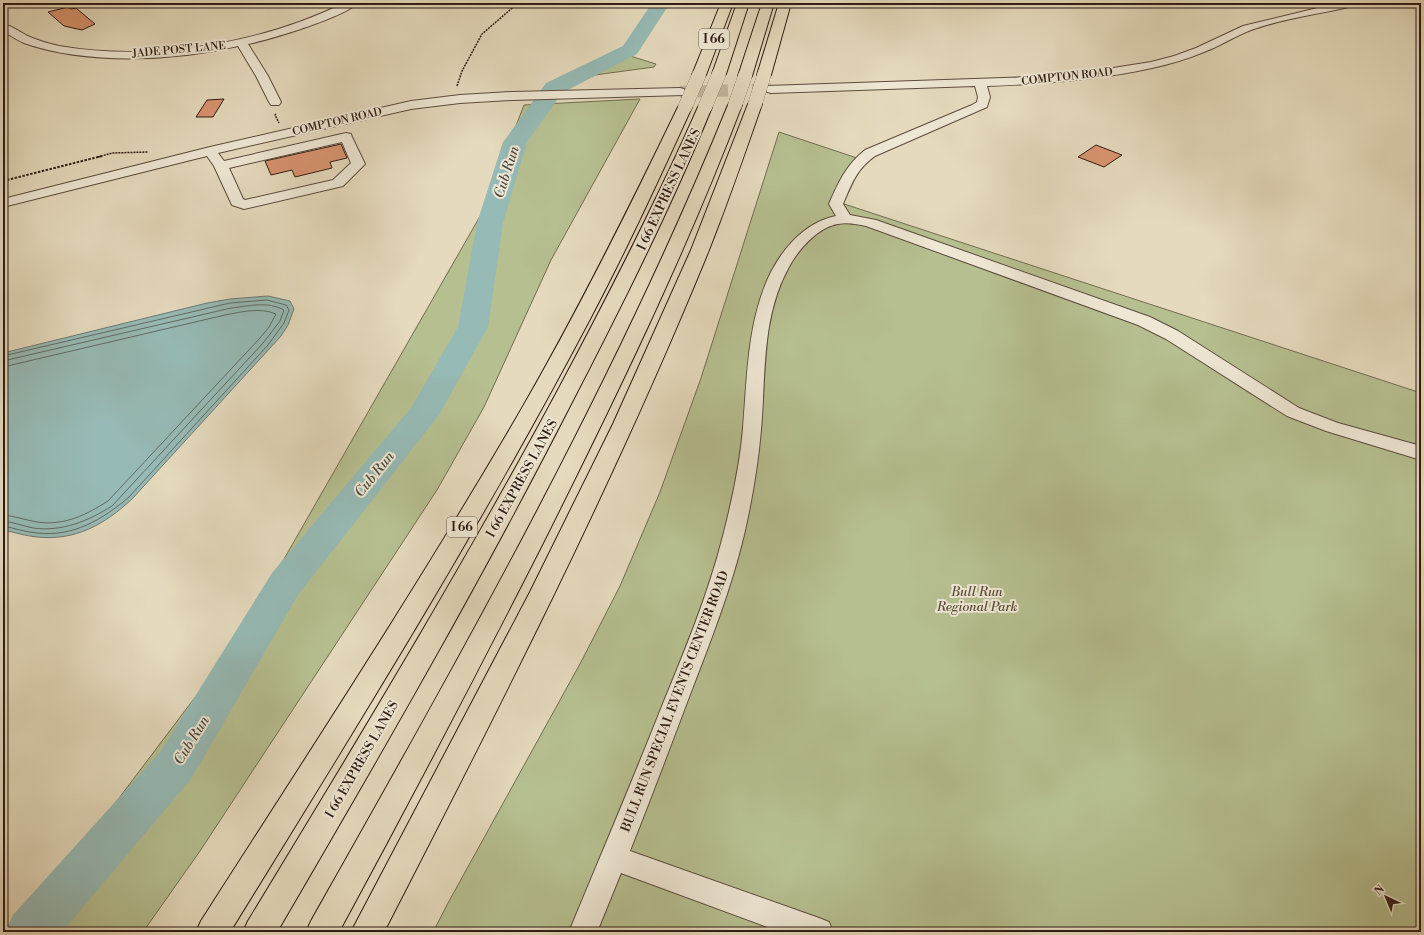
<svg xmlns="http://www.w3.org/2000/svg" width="1424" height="935" viewBox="0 0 1424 935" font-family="'Libre Bodoni',serif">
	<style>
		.green { fill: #b6bf90; stroke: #726d52 }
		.water { fill: #96bab5; stroke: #6d7a74 }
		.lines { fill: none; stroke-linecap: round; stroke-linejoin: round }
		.shore { stroke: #626a64; stroke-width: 1 }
		.river { fill: #96bab5; fill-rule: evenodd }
		.building { fill: #d8936f; stroke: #2f1b13 }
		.minor-tunnel { stroke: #c1b49b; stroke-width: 12; stroke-dasharray: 12 6; stroke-linecap: butt }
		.minor-casing { stroke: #5c4b3e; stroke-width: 2 }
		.highway-casing { stroke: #2f1b13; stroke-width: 2 }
		.path-far1 { stroke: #2f1b13; stroke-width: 1.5; stroke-dasharray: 2 1; stroke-linecap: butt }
		.path { stroke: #2f1b13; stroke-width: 2; stroke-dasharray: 2.5 1.5; stroke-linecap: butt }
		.minor { fill: #eee7d4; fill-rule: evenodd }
		.highway { fill: #e5dabd; fill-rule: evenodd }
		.highway-bridge-casing { stroke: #2f1b13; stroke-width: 14; stroke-linecap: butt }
		.highway-bridge { stroke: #e5dabd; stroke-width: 14 }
		.labels { text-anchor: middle; stroke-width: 4; stroke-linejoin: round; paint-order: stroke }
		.far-street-label { font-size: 11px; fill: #2f1b13; stroke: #eee7d4 }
		.shield { fill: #eee7d4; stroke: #68584d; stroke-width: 1 }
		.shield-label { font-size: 12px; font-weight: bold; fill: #2f1b13 }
		.street-label { font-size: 13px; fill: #2f1b13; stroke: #eee7d4 }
		.park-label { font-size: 13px; font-style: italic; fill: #584c38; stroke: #eee7d4 }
		.water-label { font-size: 14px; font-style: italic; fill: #4e4b44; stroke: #eee7d4 }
	</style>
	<rect width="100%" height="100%" fill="#e5dabd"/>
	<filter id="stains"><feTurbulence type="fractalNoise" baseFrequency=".005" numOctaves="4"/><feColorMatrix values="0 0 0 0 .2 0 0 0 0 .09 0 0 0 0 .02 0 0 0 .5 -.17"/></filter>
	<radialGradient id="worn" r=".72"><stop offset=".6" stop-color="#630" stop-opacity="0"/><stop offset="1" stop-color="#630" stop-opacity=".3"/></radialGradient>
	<g class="green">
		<path d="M617 52 656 64 654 67 580 77Z"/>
		<path d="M640 99 551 260 484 407 437 490 200 851 143 932H18L236 643 483 211 524 105Z"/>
		<path d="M779 132 857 158 834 191 835 201 1421 393V932H433L448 903 581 662 620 586 660 492 701 378Z"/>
	</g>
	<path class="water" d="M268 296 290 301 294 309 288 325 281 336 132 499C104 525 75 541 37 537 25 536 14 532 3 530V353L207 303 230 299Z"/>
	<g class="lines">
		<g class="shore">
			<path d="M3 356 230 303 267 300 286 305 289 310 284 323 268 345 129 497C102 520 73 537 37 533 25 532 14 528 3 526"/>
			<path d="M3 361 231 308C249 306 268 301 284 310L280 321 264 342 112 506C88 521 62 532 33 528 23 526 13 522 3 521"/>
			<path d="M3 367 225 315C241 312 260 307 276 314L269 327 260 338 108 501C86 515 64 526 37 522 25 520 15 516 3 515"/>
		</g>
		<path class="river" d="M652 3H670L637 54 562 93 527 142 503 223 488 327 439 415 298 595 191 779 62 932H5L13 915 161 751 272 573 411 408 458 327 477 223 503 142 507 137 546 83 623 46Z"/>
	</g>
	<g class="building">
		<path d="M68 7 71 9 76 8 95 24 82 30 64 26 48 12Z"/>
		<path d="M224 99 213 117H196L207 100Z"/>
		<path d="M341 144 347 158 330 162 332 168 295 177 292 170 271 175 265 161Z"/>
		<path d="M1096 145 1122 155 1104 167 1078 157Z"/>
	</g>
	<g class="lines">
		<path class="minor-tunnel" d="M680 92 771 89"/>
		<defs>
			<g id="minor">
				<path d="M344 3H357C346 17 268 40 248 44L268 76 281 102 279 105H271L269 102 256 76 238 46C175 61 86 65 24 43 17 40 10 35 3 31V24C13 26 21 33 30 37 39 41 50 44 59 46 151 62 261 44 344 3Z"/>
				<path d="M1338 3H1358L1357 5C1322 14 1284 18 1251 30 1235 36 1220 46 1204 52 1187 59 1170 64 1152 68 1098 80 1042 84 987 86L990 97 987 107 875 156C856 170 852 183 843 204L850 215 876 220 1150 317 1178 331 1299 408 1338 423 1421 446V460L1326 431 1287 416 1166 339 1138 325 866 226C857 224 847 222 838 224 818 227 798 250 789 267 761 317 766 375 761 430 758 465 752 500 744 535 731 589 711 640 691 692 671 745 651 798 630 851L819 918 829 922 833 932H781L621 873 597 932H569C600 857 632 782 662 706 685 650 708 595 723 536 732 501 740 464 743 428 747 381 747 333 764 288 776 256 801 223 836 216L829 204C838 183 846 165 865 150L972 105 977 102 978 97 975 86 771 93 767 92 765 89 767 86 1029 77 1094 71 1151 62 1174 56 1196 48 1243 26Z"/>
				<path d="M680 88 684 89 686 92 684 95 512 100 460 103 411 109 218 153 224 161 346 133 351 134 352 137 365 164 343 186 244 209 232 205 214 166 207 156 3 207V199L210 147 411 101 460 95 512 92ZM342 142 351 163 333 180 245 200 243 199 229 168Z"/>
			</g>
			<g id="highway">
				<path d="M721 3H733L706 75 704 78H694L692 75Z"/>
				<path d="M737 3H749L726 74 724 77H714L712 74Z"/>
				<path d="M762 3H774L752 76 750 79H740L738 76Z"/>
				<path d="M779 3H791L771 75 769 78H759L757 75Z"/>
				<path d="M755 100 760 101 762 104C745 153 728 202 709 250 614 483 499 708 384 932H351L530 592 613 424 691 250 748 104 750 101Z"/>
				<path d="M735 101 740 102 742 105C685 255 615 399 543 543 477 673 409 803 339 932H306L311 921C461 655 613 388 728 105L730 102Z"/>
				<path d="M685 103 690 104 692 107C659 179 626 251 589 321 479 530 354 731 230 932H196L201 921C306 757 413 594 511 427 572 323 626 215 678 107L680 104Z"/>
				<path d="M705 103 710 104 712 107C670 210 620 309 569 408 478 586 378 759 277 932H243L248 921C355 745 462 569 559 388 608 296 656 203 698 107L700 104Z"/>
			</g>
		</defs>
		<use href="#minor" class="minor-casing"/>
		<use href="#highway" class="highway-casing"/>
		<g class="path-far1">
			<path d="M457 86 462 71 482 34 518 3"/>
			<path d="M276 114 275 115 279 123"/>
			<path d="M98 157 112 153 148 152"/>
		</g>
		<path class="path" d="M3 181 102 156"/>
		<use href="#minor" class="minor"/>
		<use href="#highway" class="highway"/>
		<defs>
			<g id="highway-bridge">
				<path d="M755 104 764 75"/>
				<path d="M735 105 745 76"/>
				<path d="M685 107 699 75"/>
				<path d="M705 107 719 74"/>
			</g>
		</defs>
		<use href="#highway-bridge" class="highway-bridge-casing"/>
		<use href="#highway-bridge" class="highway-bridge"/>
	</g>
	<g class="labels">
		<g class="far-street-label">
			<text transform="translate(179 49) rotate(-5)" y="4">JADE POST LANE</text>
			<text transform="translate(1067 76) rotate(-6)" y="4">COMPTON ROAD</text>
			<text transform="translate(337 121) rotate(-13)" y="4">COMPTON ROAD</text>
		</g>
		<g class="shield">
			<rect x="699" y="29" width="30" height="20" rx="3"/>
			<rect x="447" y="517" width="30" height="20" rx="3"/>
		</g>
		<g class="shield-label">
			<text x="714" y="43">I 66</text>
			<text x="462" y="531">I 66</text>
		</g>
		<g class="street-label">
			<text transform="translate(668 189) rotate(-65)" y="5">I 66 EXPRESS LANES</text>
			<text transform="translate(521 478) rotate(-61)" y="5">I 66 EXPRESS LANES</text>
			<text transform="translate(674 701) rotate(-69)" y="5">BULL RUN SPECIAL EVENTS CENTER ROAD</text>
			<text transform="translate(361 759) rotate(-60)" y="5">I 66 EXPRESS LANES</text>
		</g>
		<g class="park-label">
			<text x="977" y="596">Bull Run<tspan x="977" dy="15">Regional Park</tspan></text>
		</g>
		<g class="water-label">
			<text transform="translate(506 172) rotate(-72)" y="5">Cub Run</text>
			<text transform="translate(374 474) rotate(-51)" y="5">Cub Run</text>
			<text transform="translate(191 740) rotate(-58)" y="5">Cub Run</text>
		</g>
	</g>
	<rect width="1424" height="935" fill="none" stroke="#e5dabd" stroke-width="16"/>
	<rect x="4" y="4" width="1416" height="927" fill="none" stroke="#2f1b13" stroke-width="2"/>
	<rect x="8" y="8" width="1408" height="919" fill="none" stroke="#2f1b13"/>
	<g transform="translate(1386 897) rotate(316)" stroke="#eee7d4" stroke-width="3" paint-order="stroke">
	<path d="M0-3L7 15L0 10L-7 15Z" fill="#2f1b13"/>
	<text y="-6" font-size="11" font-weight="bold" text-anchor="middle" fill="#2f1b13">N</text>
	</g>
	<rect width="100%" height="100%" filter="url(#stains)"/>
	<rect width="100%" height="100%" fill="url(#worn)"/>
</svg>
